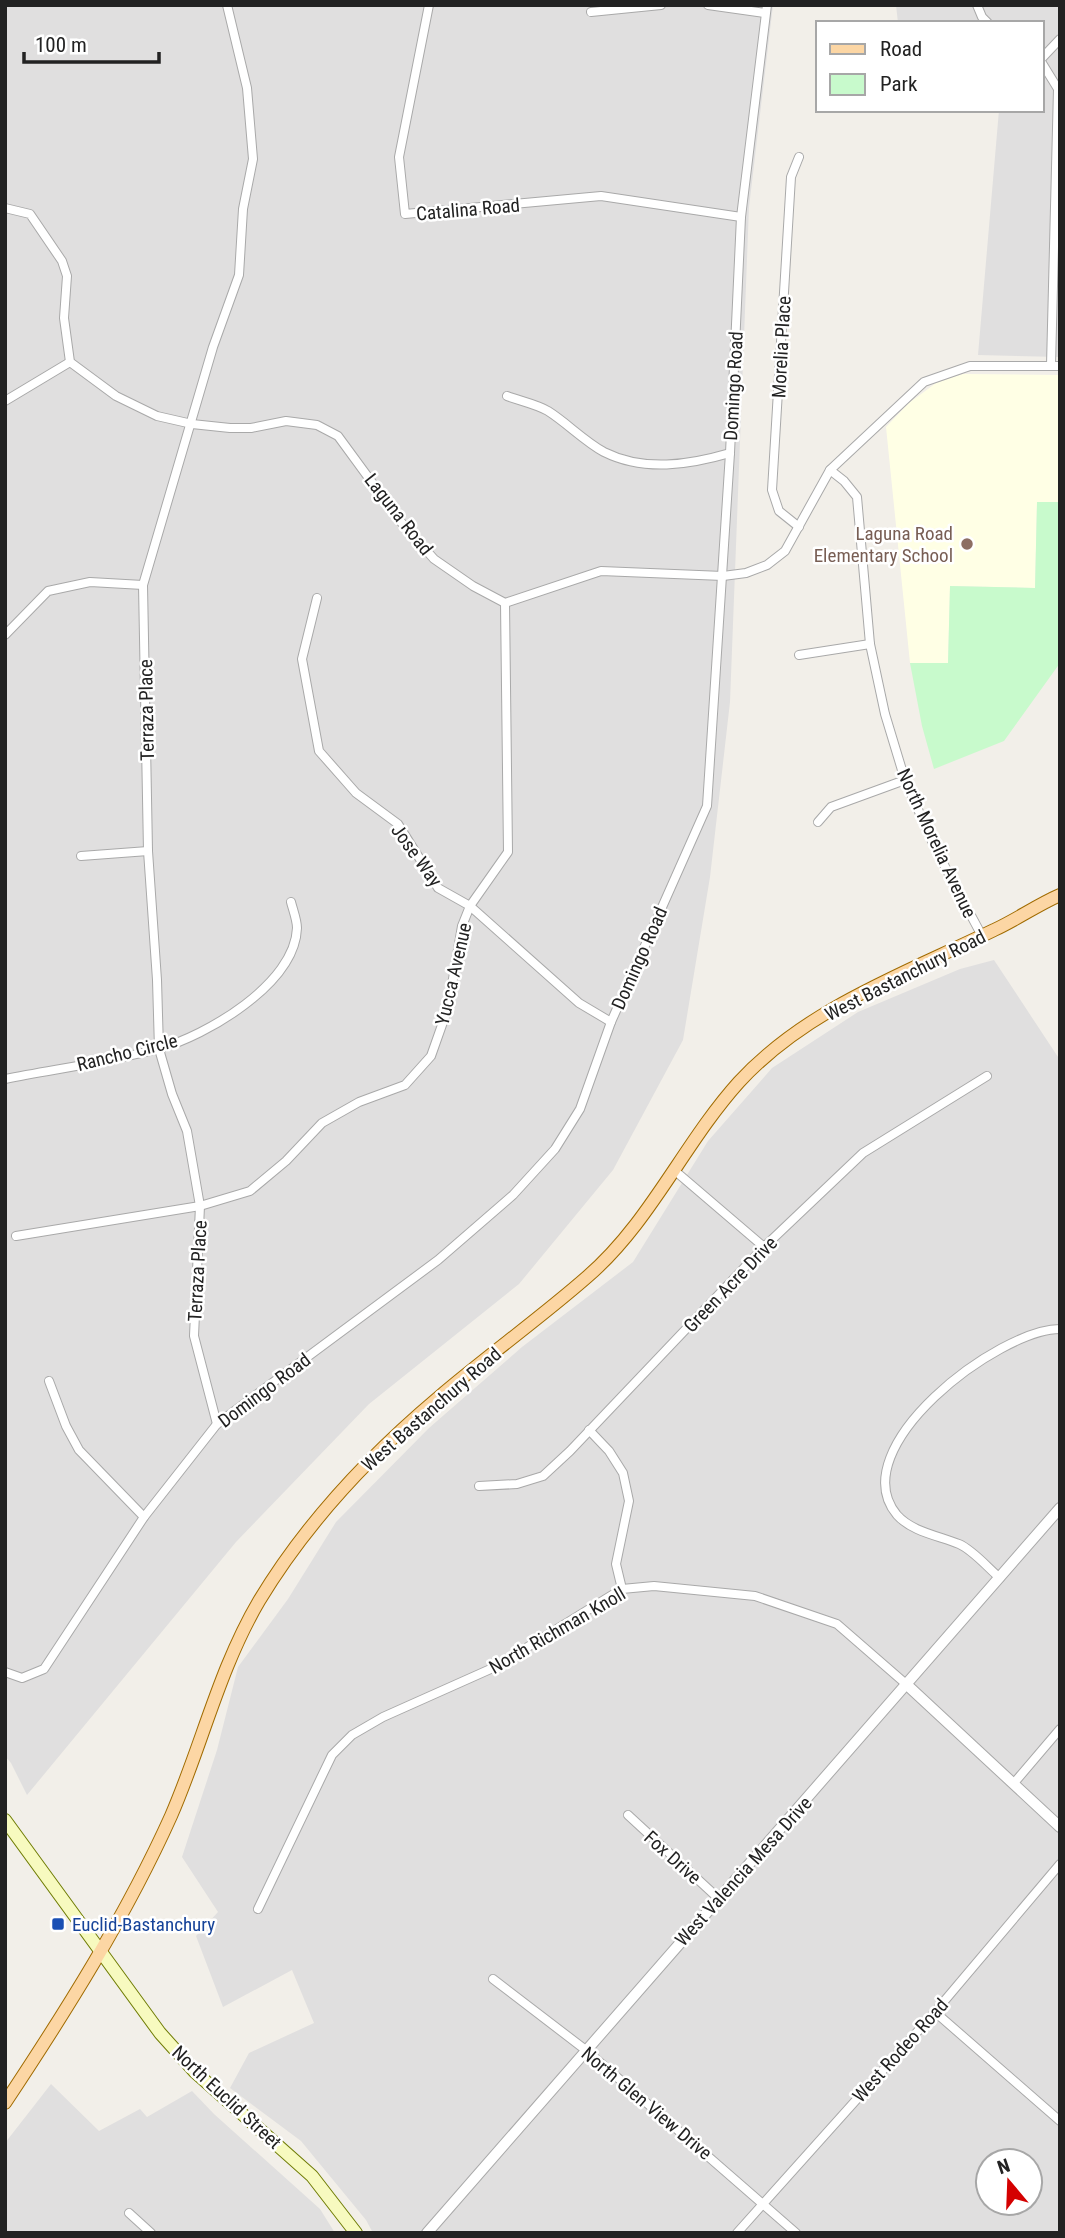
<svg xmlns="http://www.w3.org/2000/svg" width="1065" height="2238" viewBox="0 0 1065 2238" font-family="'Roboto Condensed',sans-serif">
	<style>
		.residential { fill: #e0dfdf; fill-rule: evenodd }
		.education { fill: #ffffe5 }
		.park { fill: #c8facc }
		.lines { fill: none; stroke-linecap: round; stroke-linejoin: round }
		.minor-casing { stroke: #a9a9a9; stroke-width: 10 }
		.tertiary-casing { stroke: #a9a9a9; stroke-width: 12 }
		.secondary-casing { stroke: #707d05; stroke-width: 14 }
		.primary-casing { stroke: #a06b00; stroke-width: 14 }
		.minor { stroke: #fff; stroke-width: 8 }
		.tertiary { stroke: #fff; stroke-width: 10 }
		.secondary { stroke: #f7fabf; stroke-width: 12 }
		.primary { stroke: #fcd6a4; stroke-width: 12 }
		.education-dot { fill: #8d6e63; stroke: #fff; stroke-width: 2.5 }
		.transit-dot { fill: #1a4fb4; stroke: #fff; stroke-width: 2.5 }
		.labels { text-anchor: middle; stroke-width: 5; stroke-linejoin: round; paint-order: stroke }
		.street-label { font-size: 19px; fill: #222; stroke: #fff }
		.education-label { font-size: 19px; fill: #785e54; stroke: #fff; text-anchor: end }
		.transit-label { font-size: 19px; fill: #164399; stroke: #fff; text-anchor: start }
	</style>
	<rect width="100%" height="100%" fill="#f2efe9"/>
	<g class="residential">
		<path d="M5 5H773L749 207 730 702 710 877 683 1040 613 1170 519 1284 369 1404 236 1542 27 1795 11 1763 5 1756Z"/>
		<path d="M896 5H1060V357L978 355 999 110H1042V23H898Z"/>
		<path d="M994 960 1060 1060V2233H373L366 2220 301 2141 230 2088 249 2053 314 2023 292 1970 223 2007 196 1936 218 1912 182 1857 217 1750 238 1667 288 1599 336 1522 429 1428 522 1347 633 1262 708 1141 772 1068 858 1012 960 969ZM988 2161H1030V2203H988Z"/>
		<path d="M51 2084 99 2131 140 2109 147 2117 192 2091 214 2114 320 2209 335 2233H5V2143Z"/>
	</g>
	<path class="education" d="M963 374 1060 375V502H1037L1035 588 950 586 948 664 910 663 886 427 909 403 936 383Z"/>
	<path class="park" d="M1037 502H1060V663L1004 741 934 769 922 726 910 663H948L950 586 1035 588Z"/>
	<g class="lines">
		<defs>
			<g id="minor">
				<path d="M429 5 399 157 405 214 601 196 741 217"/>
				<path d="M708 5 765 13"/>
				<path d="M977 5 982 17 988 23"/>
				<path d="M591 12 661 5"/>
				<path d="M1042 58 1060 39"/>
				<path d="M1042 63 1058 89 1051 365"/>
				<path d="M799 157 791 177 772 490 779 511 799 527"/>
				<path d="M5 208 30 214 62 261 67 276 64 318 70 362 116 396 157 416 192 424 230 428H251L286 421 317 425 338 436 401 522 434 559 473 586 505 603 601 571 723 576 746 573 767 565 785 551 830 470 924 382 970 366H1060"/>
				<path d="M507 396C520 401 536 404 548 411 567 423 584 441 604 452 644 472 689 465 730 453"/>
				<path d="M5 401 70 362"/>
				<path d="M830 470 844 481 857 497 870 644 885 714 905 780 935 848 982 936"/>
				<path d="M317 598 302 659 319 751 356 793 398 824 438 888 470 906 579 1003 611 1022"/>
				<path d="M5 635 48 591 90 582 143 585"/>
				<path d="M799 655 870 644"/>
				<path d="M818 822 831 807 905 780"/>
				<path d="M81 856 148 851"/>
				<path d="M5 1079C56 1069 108 1062 158 1049 206 1036 295 984 297 928 297 920 293 910 291 902"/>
				<path d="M674 1170 764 1247"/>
				<path d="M16 1236 200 1206 250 1191 286 1161 322 1123 359 1102 405 1085 431 1056 448 1008 462 926 470 906 508 852 505 603"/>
				<path d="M49 1381 66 1426 79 1450 144 1517"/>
				<path d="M217 1424 194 1336 200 1206 187 1131 172 1094 159 1049 157 980 148 851 143 585 213 347 239 275 243 209 253 159 247 88 227 5"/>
				<path d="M589 1430 609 1451 623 1473 629 1501 616 1564 622 1589"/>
				<path d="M479 1486 517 1484 543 1476 570 1451 764 1247 863 1153 987 1076"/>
				<path d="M1000 1578C988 1568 973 1550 959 1544 940 1536 912 1532 897 1515 841 1448 999 1329 1060 1329"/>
				<path d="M5 1672 22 1678 44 1669 144 1517 217 1424 438 1260 513 1195 555 1149 580 1109 611 1022 707 806 730 453 741 217 767 5"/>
				<path d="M1014 1783 1060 1729"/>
				<path d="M628 1815 718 1898"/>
				<path d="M258 1909 332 1755 352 1735 383 1717 495 1667 622 1589 654 1586 755 1596 837 1624 906 1684"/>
				<path d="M493 1979 587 2051 796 2233"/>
				<path d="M935 2012 1060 2121"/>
				<path d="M129 2213 151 2233"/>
				<path d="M737 2233 935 2012 1060 1864"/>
			</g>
			<g id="tertiary">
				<path d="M906 1684 1060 1827"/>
				<path d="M427 2233 1060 1508"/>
			</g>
			<path id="secondary" d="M5 1820 160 2033 195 2072 312 2176 356 2233"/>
			<path id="primary" d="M5 2103C66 2011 126 1916 171 1816 202 1745 219 1669 259 1601 306 1523 369 1456 439 1397 487 1356 539 1319 587 1277 650 1223 684 1143 739 1082 807 1008 906 973 994 930 1016 920 1037 905 1060 895"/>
		</defs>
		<use href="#minor" class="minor-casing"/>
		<use href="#tertiary" class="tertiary-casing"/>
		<use href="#secondary" class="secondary-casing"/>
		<use href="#primary" class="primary-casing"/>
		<use href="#minor" class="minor"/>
		<use href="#tertiary" class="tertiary"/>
		<use href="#secondary" class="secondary"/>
		<use href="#primary" class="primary"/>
	</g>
	<circle class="education-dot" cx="967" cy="544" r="7"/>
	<rect class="transit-dot" x="51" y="1917" width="14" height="14" rx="3.5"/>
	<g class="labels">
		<g class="street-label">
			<text transform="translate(468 209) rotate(-5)" y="7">Catalina Road</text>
			<text transform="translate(781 347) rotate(-87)" y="7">Morelia Place</text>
			<text transform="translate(733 386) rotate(-87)" y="7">Domingo Road</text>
			<text transform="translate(399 514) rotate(52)" y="7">Laguna Road</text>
			<text transform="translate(146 710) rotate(-91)" y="7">Terraza Place</text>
			<text transform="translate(937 843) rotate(65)" y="7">North Morelia Avenue</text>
			<text transform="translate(417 855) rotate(54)" y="7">Jose Way</text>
			<text transform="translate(639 958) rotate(-66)" y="7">Domingo Road</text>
			<text transform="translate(453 974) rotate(-77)" y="7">Yucca Avenue</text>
			<text transform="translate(905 975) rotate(-27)" y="7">West Bastanchury Road</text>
			<text transform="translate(127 1052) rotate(-14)" y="7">Rancho Circle</text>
			<text transform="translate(197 1271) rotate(-87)" y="7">Terraza Place</text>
			<text transform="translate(730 1284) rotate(-46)" y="7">Green Acre Drive</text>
			<text transform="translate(264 1390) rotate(-37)" y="7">Domingo Road</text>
			<text transform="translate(431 1409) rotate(-41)" y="7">West Bastanchury Road</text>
			<text transform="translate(557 1630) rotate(-30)" y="7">North Richman Knoll</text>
			<text transform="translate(673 1857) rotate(42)" y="7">Fox Drive</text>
			<text transform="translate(743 1871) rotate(-48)" y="7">West Valencia Mesa Drive</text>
			<text transform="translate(900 2050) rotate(-48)" y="7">West Rodeo Road</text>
			<text transform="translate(227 2097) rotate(43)" y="7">North Euclid Street</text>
			<text transform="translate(647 2103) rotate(40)" y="7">North Glen View Drive</text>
		</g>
		<g class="education-label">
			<text x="953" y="540">Laguna Road<tspan x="953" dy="22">Elementary School</tspan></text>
		</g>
		<g class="transit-label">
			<text x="72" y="1931">Euclid-Bastanchury</text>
		</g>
	</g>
	<rect width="1065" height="2238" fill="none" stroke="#222222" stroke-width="14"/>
	<rect x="816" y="21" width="228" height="91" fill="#ffffff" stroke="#a7a7a7" stroke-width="2"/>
	<rect x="830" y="44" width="35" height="10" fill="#fcd6a4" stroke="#a7a7a7" stroke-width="2"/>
	<text x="880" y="56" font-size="21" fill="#222222">Road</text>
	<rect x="830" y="74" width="35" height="21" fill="#c8facc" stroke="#a7a7a7" stroke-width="2"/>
	<text x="880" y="91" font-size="21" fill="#222222">Park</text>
	<g transform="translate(1009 2182) rotate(341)"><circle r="33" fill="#ffffff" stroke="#a7a7a7" stroke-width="2"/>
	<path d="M0-5L12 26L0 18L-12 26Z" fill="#d40000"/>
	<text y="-10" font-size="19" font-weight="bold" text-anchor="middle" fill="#222222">N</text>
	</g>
	<path d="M24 52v10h135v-10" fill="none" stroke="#222222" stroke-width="3.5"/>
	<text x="35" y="52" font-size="21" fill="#222222" stroke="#ffffff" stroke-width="5" paint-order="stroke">100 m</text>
</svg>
